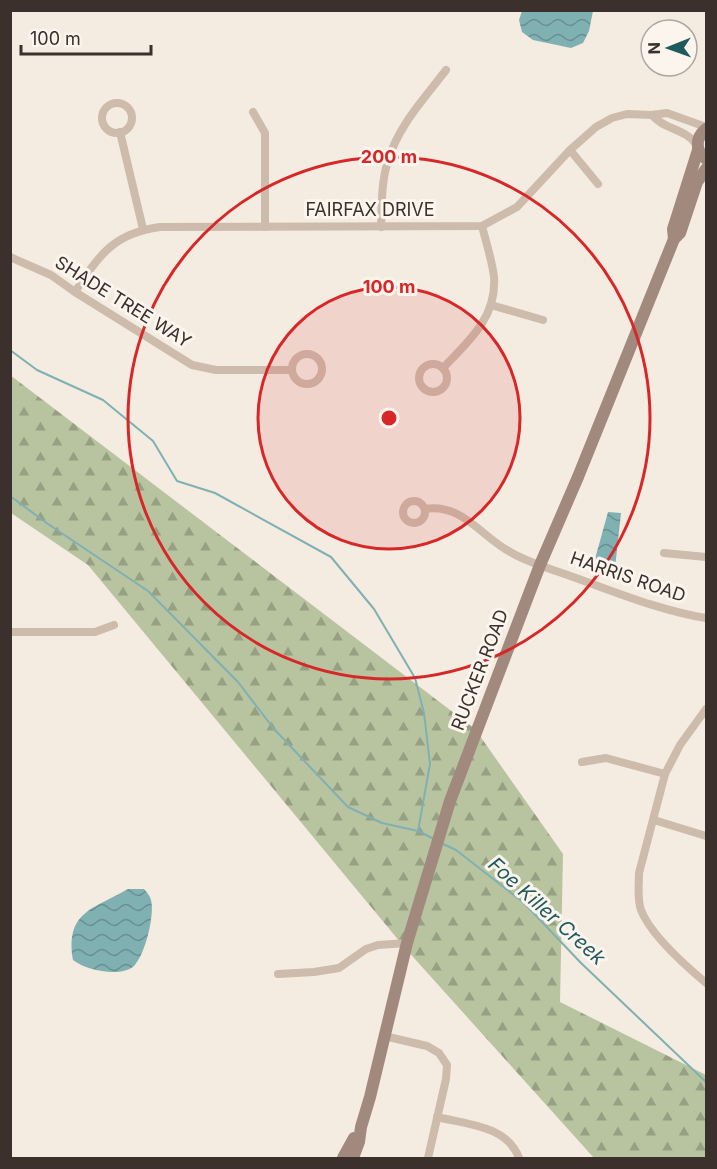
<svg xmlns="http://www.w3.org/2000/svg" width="717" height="1169" viewBox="0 0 717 1169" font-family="Inter,sans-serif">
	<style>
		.forest { fill: url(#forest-firs) }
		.water { fill: url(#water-waves) }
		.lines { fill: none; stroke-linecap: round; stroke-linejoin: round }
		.stream { stroke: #7fb0b2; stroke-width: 2 }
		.minor { stroke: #cdbbac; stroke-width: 8 }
		.secondary { stroke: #a18a7d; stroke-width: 12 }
		.ring { fill: none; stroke: #d62828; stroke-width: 3 }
		.labels { text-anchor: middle; stroke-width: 6; stroke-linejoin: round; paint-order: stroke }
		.street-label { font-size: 18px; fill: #3b302b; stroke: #fbf5ee }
		.water-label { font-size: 20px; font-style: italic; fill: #1f5a5e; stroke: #fbf5ee }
		.centre { fill: #d62828; stroke: #fbf5ee; stroke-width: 3 }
		.ring-label { font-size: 18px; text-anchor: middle; font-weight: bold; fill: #d62828; stroke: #fbf5ee; stroke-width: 6; stroke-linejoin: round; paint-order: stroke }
	</style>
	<defs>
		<pattern id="forest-firs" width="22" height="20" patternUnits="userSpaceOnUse" patternTransform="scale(1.5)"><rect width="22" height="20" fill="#b8c4a0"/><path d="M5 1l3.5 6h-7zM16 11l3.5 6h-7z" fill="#97a083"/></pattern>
		<pattern id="water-waves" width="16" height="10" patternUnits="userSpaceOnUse" patternTransform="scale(1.5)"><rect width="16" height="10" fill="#7fb0b2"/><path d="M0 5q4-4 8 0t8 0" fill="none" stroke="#699091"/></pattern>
	</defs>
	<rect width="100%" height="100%" fill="#f4ebe1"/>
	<path class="forest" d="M10 375 475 729 563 854 560 1002 706 1075V1158H594L405 948 88 565 11 513Z"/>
	<g class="water">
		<path d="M522 11V10L593 11 589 31 583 43 571 48 533 40 522 32 519 20Z"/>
		<path d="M608 512 621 513 615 568 596 562 595 559Z"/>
		<path d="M128 889H144C147 892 150 896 151 900 155 915 145 955 134 966 121 978 85 970 73 960 65 911 94 909 128 889Z"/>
	</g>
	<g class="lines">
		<g class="stream">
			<path d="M10 350 37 370 103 400 153 441 177 481 215 493 331 557 374 609 415 678 424 713 430 764 418 831 434 839"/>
			<path d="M10 496 48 524 148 591 238 682 274 729 348 807 382 823 418 831"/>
			<path d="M441 843 456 850 524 903 581 963 706 1082"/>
		</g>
		<g class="minor">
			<circle cx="117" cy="118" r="15"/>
			<path d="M253 112 265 133V227"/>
			<path d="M652 115C664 130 685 128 697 145"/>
			<path d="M120 132 143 229"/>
			<path d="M570 150 598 184"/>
			<path d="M381 227C382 205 381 182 388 161 398 126 424 99 446 70"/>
			<path d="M10 257 51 275 75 292 192 365 216 370H292"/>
			<path d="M75 292C99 255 114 233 160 227L482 226 517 207 570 150 596 127 612 118 627 114 652 115 667 113 706 127"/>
			<path d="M491 305 543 320"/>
			<circle cx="307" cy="369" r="15"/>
			<circle cx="433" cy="378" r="14"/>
			<path d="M443 368C469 341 497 317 494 277 492 260 486 242 482 226"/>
			<circle cx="414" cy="512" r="11"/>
			<path d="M425 509C463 503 482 538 512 553 531 564 555 570 576 578 618 593 662 611 706 618"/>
			<path d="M664 553 706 557"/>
			<path d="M10 632H95L114 625"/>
			<path d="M706 709 680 745 665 774 639 873C639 884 637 899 641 910 650 934 687 967 706 983"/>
			<path d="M582 762 606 758 665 774"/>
			<path d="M654 820 706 836"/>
			<path d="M278 974 314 972 339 968 366 949 378 945 407 943"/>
			<path d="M384 1036 427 1046 439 1053 447 1065 446 1079 428 1158"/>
			<path d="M437 1117C466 1124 508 1126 519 1158"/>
		</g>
		<g class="secondary">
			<path d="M706 129C695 138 695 151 706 159"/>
			<path d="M674 239 673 229 698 150"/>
			<path d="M343 1158 354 1138"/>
			<path d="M353 1158 359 1142 361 1127 370 1097 407 943 450 801 540 565 578 477 674 239 680 233 697 182 706 169"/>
		</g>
	</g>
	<circle cx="389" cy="418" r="131" fill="#d62828" fill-opacity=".12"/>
	<g class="ring">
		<circle cx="389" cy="418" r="131"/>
		<circle cx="389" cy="418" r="261"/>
	</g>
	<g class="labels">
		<g class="street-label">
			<text x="370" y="216">FAIRFAX DRIVE</text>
			<text transform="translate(123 302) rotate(32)" y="6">SHADE TREE WAY</text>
			<text transform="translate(628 577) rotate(19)" y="6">HARRIS ROAD</text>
			<text transform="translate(480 670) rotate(-69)" y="6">RUCKER ROAD</text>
		</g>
		<g class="water-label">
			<text transform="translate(547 911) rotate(42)" y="7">Foe Killer Creek</text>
		</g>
	</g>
	<circle cx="389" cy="418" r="9" class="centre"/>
	<g class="ring-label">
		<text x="389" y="163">200 m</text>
		<text x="389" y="293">100 m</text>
	</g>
	<rect width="717" height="1169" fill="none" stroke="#3b302b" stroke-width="24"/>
	<g transform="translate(669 48) rotate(269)"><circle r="28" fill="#fbf5ee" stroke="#aea6a0" stroke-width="1.5"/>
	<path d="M0-4.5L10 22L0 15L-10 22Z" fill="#1f5a5e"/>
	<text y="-9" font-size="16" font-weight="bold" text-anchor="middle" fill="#3b302b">N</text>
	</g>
	<path d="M21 45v9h130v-9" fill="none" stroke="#3b302b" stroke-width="3"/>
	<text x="30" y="45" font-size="18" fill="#3b302b" stroke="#fbf5ee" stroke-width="4.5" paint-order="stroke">100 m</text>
</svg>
